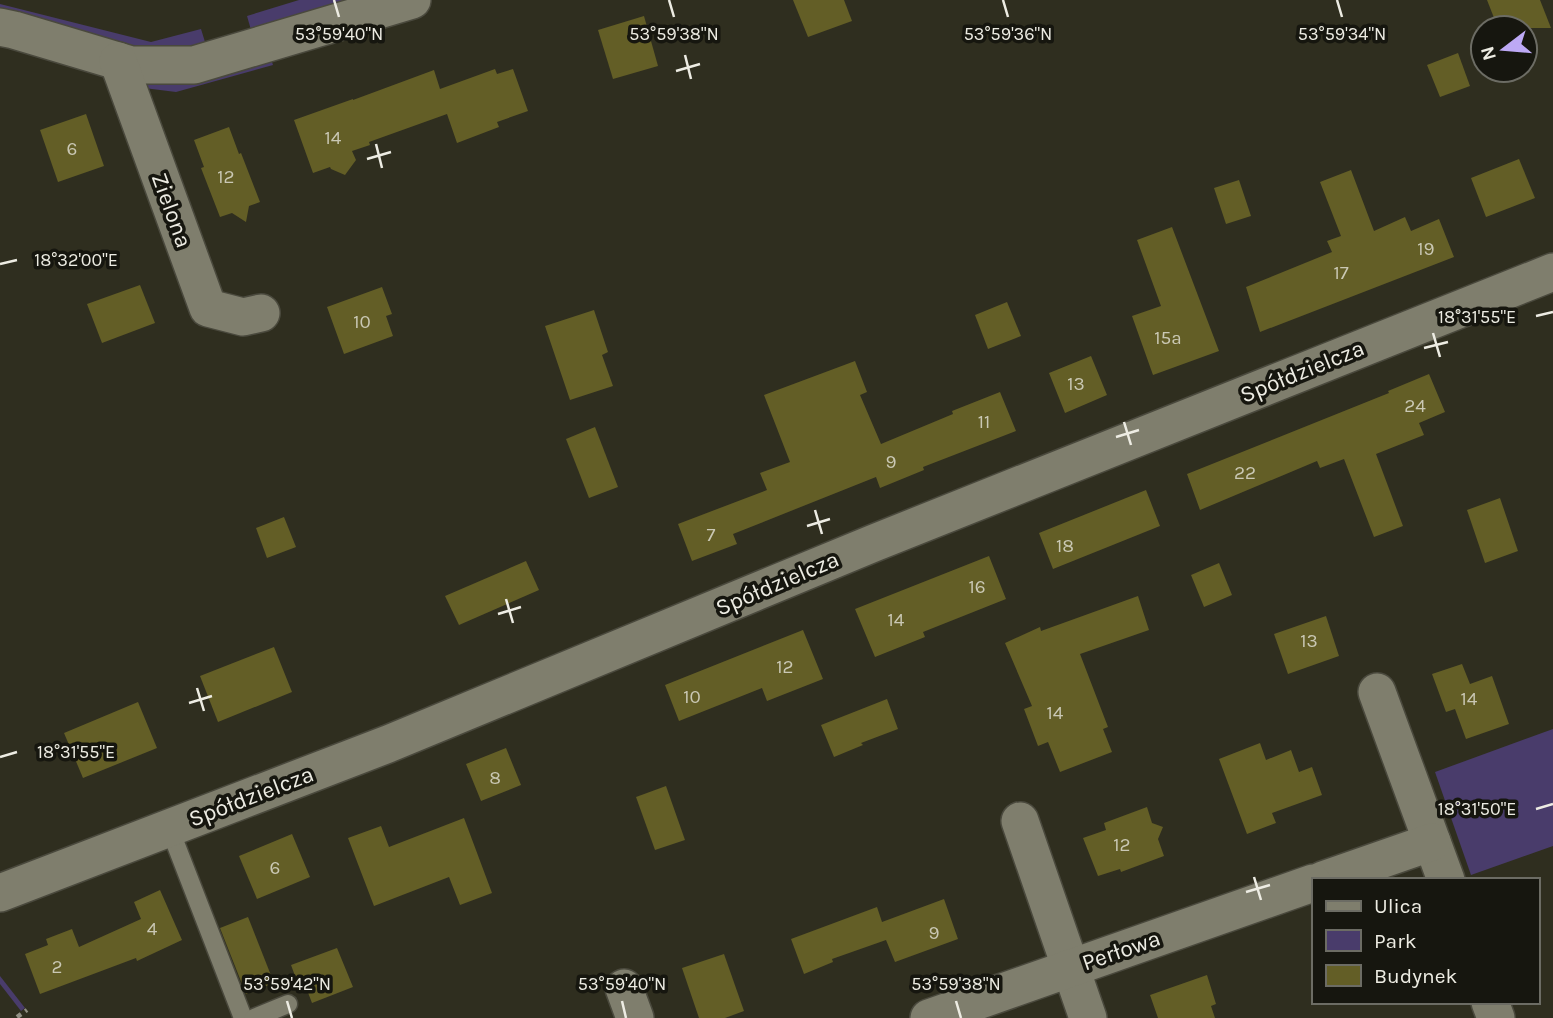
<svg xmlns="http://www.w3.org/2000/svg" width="1553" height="1018" viewBox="0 0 1553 1018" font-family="Karla,sans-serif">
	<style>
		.green { fill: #493c6b }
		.building { fill: #635e26 }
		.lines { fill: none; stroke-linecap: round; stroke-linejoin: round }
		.lane-casing { stroke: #4a493d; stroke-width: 21 }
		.street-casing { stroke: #4a493d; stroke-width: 40 }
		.path { stroke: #919084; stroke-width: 4.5; stroke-dasharray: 5 5; stroke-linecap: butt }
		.lane { stroke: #7f7e6d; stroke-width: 18 }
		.street { stroke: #7f7e6d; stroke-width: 37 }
		.ticks { fill: none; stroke: #edece3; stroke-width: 2.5 }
		.labels { text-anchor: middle; stroke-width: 7; stroke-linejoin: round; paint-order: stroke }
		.number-label { font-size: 19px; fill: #cac8b4 }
		.street-label { font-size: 23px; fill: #edece3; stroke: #16160f }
		.ticks-label { font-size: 18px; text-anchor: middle; fill: #edece3; stroke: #16160f; stroke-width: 7; stroke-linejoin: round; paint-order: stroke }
	</style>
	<rect width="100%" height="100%" fill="#2f2e1f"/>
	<g class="green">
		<path d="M299 0H368L253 37 247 16Z"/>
		<path d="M0 4 151 42 201 29 205 42 203 48 140 50 0 12Z"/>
		<path d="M270 56 273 65 176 92 144 88 142 85 152 76Z"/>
		<path d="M1553 729V846L1471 875 1435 772Z"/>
		<path d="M0 976 25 1008 21 1011 0 984Z"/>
	</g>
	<g class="building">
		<path d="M793 0H844L852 21 808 37Z"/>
		<path d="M1487 0H1540L1551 28H1498Z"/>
		<path d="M644 16 658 66 613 79 598 30Z"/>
		<path d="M1458 53 1470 86 1440 97 1427 65Z"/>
		<path d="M495 69 497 74 513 69 528 111 497 122 499 127 457 143 447 114 369 142 370 145 352 151 356 160 345 175 331 169 330 167 313 173 294 120 353 99V100L434 70 440 89Z"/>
		<path d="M86 114 104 166 58 182 40 130Z"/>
		<path d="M229 127 239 154 241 153 260 202 249 206 246 222 232 213 220 217 201 168 204 167 194 140Z"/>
		<path d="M1519 159 1535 198 1486 217 1471 178Z"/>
		<path d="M1351 170 1374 231 1405 217 1411 231 1439 219 1454 257 1260 332 1246 287 1332 252 1327 241 1341 236 1320 182Z"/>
		<path d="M1239 180 1251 216 1226 224 1214 188Z"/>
		<path d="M1172 227 1219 351 1153 375 1132 316 1161 306 1137 240Z"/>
		<path d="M140 285 155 323 102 343 87 304Z"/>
		<path d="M382 287 392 314 386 316 393 336 344 354 327 307Z"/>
		<path d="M1007 302 1021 336 988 349 975 315Z"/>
		<path d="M594 310 608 352 602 355 613 386 570 400 545 326Z"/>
		<path d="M1091 356 1107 395 1065 413 1049 373Z"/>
		<path d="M855 361 867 392 860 395 881 444 953 414 952 411 1000 392 1016 431 923 467 924 470 880 488 876 477 733 534 737 544 692 561 678 524 767 490 760 473 790 462 764 395Z"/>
		<path d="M1429 374 1445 412 1419 423 1424 435 1376 454 1403 526 1374 537 1344 459 1320 468 1317 461 1200 510 1187 474 1389 393 1388 391Z"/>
		<path d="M595 427 618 487 589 498 566 439Z"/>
		<path d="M1146 490 1160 526 1053 569 1039 533Z"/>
		<path d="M1500 498 1518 551 1485 563 1467 510Z"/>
		<path d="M284 517 296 547 267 558 256 528Z"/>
		<path d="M989 556 1006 599 923 632 925 637 875 657 855 609Z"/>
		<path d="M526 561 539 590 459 625 445 596Z"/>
		<path d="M1219 563 1232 595 1204 607 1191 575Z"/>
		<path d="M1138 596 1149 630 1080 654 1108 727 1103 729 1112 752 1060 772 1048 742 1038 746 1024 709 1032 706 1005 643 1040 627 1041 631Z"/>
		<path d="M1326 616 1339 656 1288 674 1274 634Z"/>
		<path d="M803 630 823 679 767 701 762 688 679 721 665 685Z"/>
		<path d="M274 647 292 692 218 722 200 676Z"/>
		<path d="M1462 664 1470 684 1492 676 1509 724 1466 739 1455 709 1446 712 1432 674Z"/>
		<path d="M887 699 898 729 861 743 863 745 834 757 821 725Z"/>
		<path d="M138 702 157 748 83 778 64 733Z"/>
		<path d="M1260 743 1266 760 1291 750 1299 772 1312 767 1322 795 1272 813 1276 823 1247 834 1219 759Z"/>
		<path d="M506 748 521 785 481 801 466 764Z"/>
		<path d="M666 786 685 840 655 850 636 797Z"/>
		<path d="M1147 807 1152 823 1163 827 1158 839 1164 856 1121 872 1120 869 1098 876 1083 838 1106 830 1104 823Z"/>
		<path d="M464 818 492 893 460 905 449 877 374 906 348 838 381 826 389 847Z"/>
		<path d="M292 834 310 877 257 899 239 856Z"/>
		<path d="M160 890 182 940 137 961 136 958 40 994 25 954 48 945 46 939 72 929 79 947 141 919 134 902Z"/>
		<path d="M944 899 958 939 895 962 886 940 832 959 833 962 804 974 791 939 877 907 882 922Z"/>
		<path d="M248 917 274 983 246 994 220 928Z"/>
		<path d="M337 948 353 987 312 1003 307 990 301 992 291 965Z"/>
		<path d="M724 954 744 1011 725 1018H699L682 968Z"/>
		<path d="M1207 975 1216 1004 1211 1006 1215 1018H1158L1150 995Z"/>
	</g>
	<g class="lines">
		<defs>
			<g id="lane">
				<path d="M169 827 243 1018"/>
				<path d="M254 1018 288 1004"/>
			</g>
			<g id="street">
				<path d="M0 27 14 30 131 65H194L412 0"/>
				<path d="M118 61 208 308 243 317 261 313"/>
				<path d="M1377 692 1446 880"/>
				<path d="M1020 821 1088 1018"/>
				<path d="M1323 880 1432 842"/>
				<path d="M0 893 388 744 874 543 1553 272"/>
				<path d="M624 988 635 1018"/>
				<path d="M1490 1002 1496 1018"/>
				<path d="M929 1018 1313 883"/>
			</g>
		</defs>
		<use href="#lane" class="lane-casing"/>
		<use href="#street" class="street-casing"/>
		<path class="path" d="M17 1017 27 1010"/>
		<use href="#lane" class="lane"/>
		<use href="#street" class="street"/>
	</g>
	<path class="ticks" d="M334 0 339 17M669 0 674 17M1003 0 1008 17M1337 0 1342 17M685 55 691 79M676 71 700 64M376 144 382 168M367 159 391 152M0 264 17 260M1536 316 1553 312M1433 333 1440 357M1424 348 1448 342M1124 422 1131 445M1116 437 1139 430M815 510 822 534M807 526 830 519M506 599 513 623M498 614 521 607M197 688 204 711M189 703 212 696M0 757 17 752M1536 809 1553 804M1254 877 1261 900M1246 892 1270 885M287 1001 292 1018M622 1001 626 1018M956 1001 961 1018"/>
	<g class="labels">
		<g class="number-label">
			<text x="333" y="144">14</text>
			<text x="72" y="155">6</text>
			<text x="226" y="183">12</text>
			<text x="1426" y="255">19</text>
			<text x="1341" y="279">17</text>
			<text x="362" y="328">10</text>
			<text x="1168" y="344">15a</text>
			<text x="1076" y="390">13</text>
			<text x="1415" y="412">24</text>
			<text x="984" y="428">11</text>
			<text x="891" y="468">9</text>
			<text x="1245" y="479">22</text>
			<text x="711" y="541">7</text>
			<text x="1065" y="552">18</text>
			<text x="977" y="593">16</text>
			<text x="896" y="626">14</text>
			<text x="1309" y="647">13</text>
			<text x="785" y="673">12</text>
			<text x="692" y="703">10</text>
			<text x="1469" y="705">14</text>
			<text x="1055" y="719">14</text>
			<text x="495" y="784">8</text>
			<text x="1122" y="851">12</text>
			<text x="275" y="874">6</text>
			<text x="152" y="935">4</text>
			<text x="934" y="939">9</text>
			<text x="57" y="973">2</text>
		</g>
		<g class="street-label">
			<text transform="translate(172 210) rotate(70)" y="8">Zielona</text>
			<text transform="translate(1302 371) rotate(-22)" y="8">Spółdzielcza</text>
			<text transform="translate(777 583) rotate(-23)" y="8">Spółdzielcza</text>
			<text transform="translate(251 796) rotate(-21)" y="8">Spółdzielcza</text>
			<text transform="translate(1121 950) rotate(-19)" y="8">Perłowa</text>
		</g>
	</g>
	<g class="ticks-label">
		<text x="339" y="40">53°59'40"N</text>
		<text x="674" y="40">53°59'38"N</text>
		<text x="1008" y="40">53°59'36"N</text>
		<text x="1342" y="40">53°59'34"N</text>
		<text x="76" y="266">18°32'00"E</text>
		<text x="1477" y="323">18°31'55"E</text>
		<text x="76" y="758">18°31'55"E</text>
		<text x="1477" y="815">18°31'50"E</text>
		<text x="287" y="990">53°59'42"N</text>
		<text x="622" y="990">53°59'40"N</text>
		<text x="956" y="990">53°59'38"N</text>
	</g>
	<rect x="1312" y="878" width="228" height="126" fill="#16160f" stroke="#6c6c64" stroke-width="2"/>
	<rect x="1326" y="901" width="35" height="10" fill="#7f7e6d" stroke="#6c6c64" stroke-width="2"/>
	<text x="1374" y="913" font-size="21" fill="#edece3">Ulica</text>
	<rect x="1326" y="930" width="35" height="21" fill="#493c6b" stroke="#6c6c64" stroke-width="2"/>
	<text x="1374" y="948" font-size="21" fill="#edece3">Park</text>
	<rect x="1326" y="965" width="35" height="21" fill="#635e26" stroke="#6c6c64" stroke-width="2"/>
	<text x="1374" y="983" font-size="21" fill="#edece3">Budynek</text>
	<g transform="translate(1504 49) rotate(254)"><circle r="33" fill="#16160f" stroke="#6c6c64" stroke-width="2"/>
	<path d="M0-5L12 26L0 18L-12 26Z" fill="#bda9f5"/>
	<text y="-10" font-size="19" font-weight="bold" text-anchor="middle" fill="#edece3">N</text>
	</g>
</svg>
